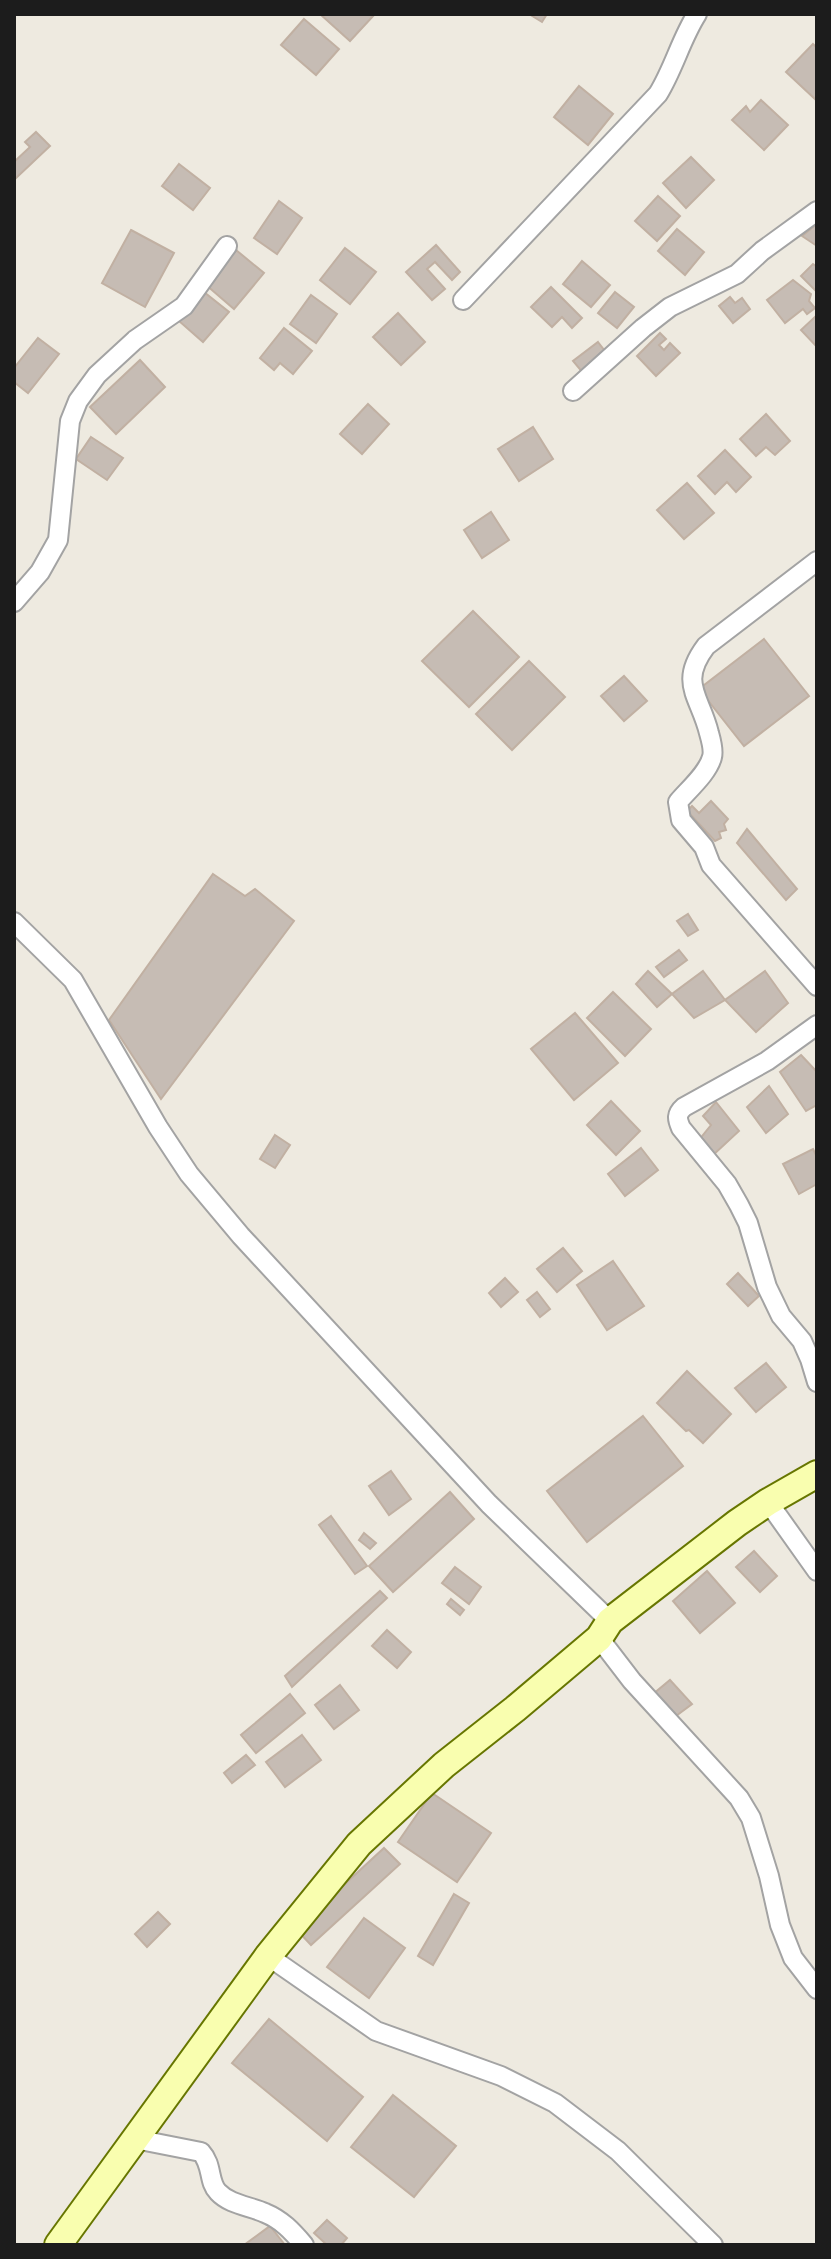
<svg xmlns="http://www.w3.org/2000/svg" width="831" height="2259" viewBox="0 0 831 2259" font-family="'Noto Sans',sans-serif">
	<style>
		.building { fill: #c6bcb4; stroke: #c1b0a2; stroke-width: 2 }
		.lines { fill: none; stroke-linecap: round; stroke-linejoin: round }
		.street-casing { stroke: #a3a3a3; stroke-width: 22 }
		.secondary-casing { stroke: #677600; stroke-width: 30 }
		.street { stroke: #fff; stroke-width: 18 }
		.secondary { stroke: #f9feaf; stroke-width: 26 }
	</style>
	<rect width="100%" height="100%" fill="#eeeae0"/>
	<g class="building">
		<path d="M320 14H375L350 41Z"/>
		<path d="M529 14H547L542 22Z"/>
		<path d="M304 19 339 49 316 75 281 45Z"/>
		<path d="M813 44 817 48V97L815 99 786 72Z"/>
		<path d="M579 86 613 114 588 145 554 117Z"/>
		<path d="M761 100 788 125 764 150 732 120 746 106 750 112Z"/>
		<path d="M36 132 50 146 14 180V162L30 147 25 142Z"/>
		<path d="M691 157 714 180 686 208 663 183Z"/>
		<path d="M179 164 210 188 193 210 162 186Z"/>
		<path d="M658 196 680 216 657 241 635 221Z"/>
		<path d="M279 201 302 218 277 254 254 238Z"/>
		<path d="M817 224V246L802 236Z"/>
		<path d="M677 229 704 252 685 275 658 251Z"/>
		<path d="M131 230 174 253 145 307 102 283Z"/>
		<path d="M436 245 460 272 452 280 435 262 427 269 445 289 432 300 406 272Z"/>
		<path d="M345 248 376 272 350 304 320 280Z"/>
		<path d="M236 250 264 273 234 309 206 285Z"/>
		<path d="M582 261 610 285 591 307 563 284Z"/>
		<path d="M813 264 817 267V292L801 276Z"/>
		<path d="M793 280 811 294 809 301 815 308 807 314 803 309 785 323 767 300Z"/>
		<path d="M551 287 582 318 572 328 562 317 552 327 531 307Z"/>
		<path d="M204 292 229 312 203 342 179 321Z"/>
		<path d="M615 292 634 307 617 328 598 313Z"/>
		<path d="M311 295 337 314 316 343 290 324Z"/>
		<path d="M730 297 735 303 742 298 750 309 733 323 719 306Z"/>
		<path d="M398 313 425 342 401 365 373 337Z"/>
		<path d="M817 315V347L801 330Z"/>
		<path d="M284 328 312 351 293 374 280 363 274 370 260 358Z"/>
		<path d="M660 333 666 339 659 345 664 350 670 343 680 353 656 376 637 356Z"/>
		<path d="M38 338 59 354 28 393 14 382V368Z"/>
		<path d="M598 342 608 355 583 373 573 361Z"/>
		<path d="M140 360 165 387 116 434 90 407Z"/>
		<path d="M368 404 389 424 362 454 340 434Z"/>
		<path d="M766 414 790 441 775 455 766 447 756 456 740 439Z"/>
		<path d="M533 427 553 459 519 481 498 449Z"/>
		<path d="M91 437 123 458 107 480 76 459Z"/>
		<path d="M725 450 751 477 736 492 727 482 715 494 698 476Z"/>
		<path d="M687 483 714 513 684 539 657 510Z"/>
		<path d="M491 512 509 540 482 558 464 530Z"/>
		<path d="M473 611 519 657 469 707 422 661Z"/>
		<path d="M764 639 809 696 744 746 699 689Z"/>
		<path d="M529 661 565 697 512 750 476 714Z"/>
		<path d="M624 676 647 701 624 721 601 696Z"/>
		<path d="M711 801 728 819 724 824 726 830 719 832 721 838 715 841 687 811 692 806 699 813Z"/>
		<path d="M747 829 797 889 786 900 737 843Z"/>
		<path d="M213 874 245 896 255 889 294 921 161 1099 109 1020Z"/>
		<path d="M688 914 698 930 688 936 677 921Z"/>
		<path d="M679 950 687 960 664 977 656 967Z"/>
		<path d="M648 971 672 994 657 1007 636 984Z"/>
		<path d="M703 971 725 1000 694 1018 672 994Z"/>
		<path d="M765 971 788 1003 756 1032 725 1000Z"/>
		<path d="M613 992 651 1029 625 1056 587 1018Z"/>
		<path d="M575 1013 618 1063 574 1100 531 1049Z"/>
		<path d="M801 1055 817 1072V1105L806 1111 780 1072Z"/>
		<path d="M769 1086 788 1114 766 1133 747 1107Z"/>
		<path d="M611 1101 640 1131 616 1155 587 1125Z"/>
		<path d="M716 1102 739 1131 712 1156 699 1140 711 1125 703 1116Z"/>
		<path d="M275 1135 290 1145 275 1168 260 1159Z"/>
		<path d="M641 1148 658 1170 625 1196 608 1174Z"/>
		<path d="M813 1149 817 1157V1184L799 1194 783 1164Z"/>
		<path d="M563 1248 582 1271 557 1292 537 1269Z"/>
		<path d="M613 1261 644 1306 607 1330 577 1285Z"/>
		<path d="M738 1273 759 1296 748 1306 727 1284Z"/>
		<path d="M505 1278 518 1292 501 1307 489 1293Z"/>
		<path d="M537 1292 550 1309 540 1317 527 1300Z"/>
		<path d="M766 1363 786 1387 756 1412 735 1388Z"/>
		<path d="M687 1371 731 1414 703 1443 689 1430 686 1431 657 1403Z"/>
		<path d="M643 1416 683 1466 587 1542 547 1491Z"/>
		<path d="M391 1471 411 1499 389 1515 369 1486Z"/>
		<path d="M450 1492 474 1519 393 1592 369 1566Z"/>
		<path d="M331 1516 367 1566 355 1574 319 1525Z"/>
		<path d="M364 1533 376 1543 370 1549 359 1540Z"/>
		<path d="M754 1551 777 1576 760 1592 736 1567Z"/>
		<path d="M455 1567 481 1587 469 1604 442 1583Z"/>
		<path d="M707 1571 735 1603 700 1633 673 1601Z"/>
		<path d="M380 1591 387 1598 292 1687 285 1676Z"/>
		<path d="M451 1599 464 1610 460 1615 447 1604Z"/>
		<path d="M387 1630 411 1652 397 1668 372 1646Z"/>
		<path d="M670 1680 692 1704 672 1719 652 1695Z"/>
		<path d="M340 1685 359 1710 334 1729 315 1705Z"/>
		<path d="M290 1694 305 1713 256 1753 241 1735Z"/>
		<path d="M302 1735 321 1760 285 1787 266 1762Z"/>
		<path d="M246 1755 255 1765 232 1783 224 1773Z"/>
		<path d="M432 1793 491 1833 457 1882 398 1842Z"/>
		<path d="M384 1848 400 1864 311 1945 296 1929Z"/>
		<path d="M454 1894 469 1903 433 1965 418 1956Z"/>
		<path d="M158 1912 170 1924 147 1947 135 1934Z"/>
		<path d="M364 1918 405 1948 369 1998 327 1967Z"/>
		<path d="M269 2019 363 2097 327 2141 232 2063Z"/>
		<path d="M393 2095 456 2146 414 2197 351 2147Z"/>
		<path d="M327 2220 347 2238 341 2245H327L314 2233Z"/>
		<path d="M270 2226 285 2245H244Z"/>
	</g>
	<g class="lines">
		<defs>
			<g id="street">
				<path d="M463 300 658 94C674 68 681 39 697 14"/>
				<path d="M573 391 643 328 670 307 737 274 762 251 817 211"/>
				<path d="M817 561 706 646C678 683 700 696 709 733 711 740 714 750 712 757 708 773 688 790 678 802L681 820 704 847 711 865 817 986"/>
				<path d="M14 602 40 572 58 540 70 421 78 401 97 375 135 340 184 306 227 246"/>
				<path d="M14 922 73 980 158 1127 189 1174 241 1236 489 1504 610 1621"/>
				<path d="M817 1025 767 1061 684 1107C676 1114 677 1119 681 1128L727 1184 739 1205 748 1223 767 1287 781 1316 802 1341 810 1359 817 1382"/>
				<path d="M768 1502 817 1571"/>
				<path d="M599 1638 632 1681 739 1798 751 1818 769 1876 780 1925 793 1958 817 1989"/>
				<path d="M268 1956 376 2031 501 2076 555 2103 618 2151 713 2245"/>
				<path d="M135 2139 201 2152C213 2165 208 2182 218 2192 230 2205 250 2206 265 2213 282 2220 292 2231 304 2245"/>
			</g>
			<path id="secondary" d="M58 2245 268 1956 359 1844 444 1765 515 1709 599 1638 610 1621 737 1523 768 1502 817 1474"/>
		</defs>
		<use href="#street" class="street-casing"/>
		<use href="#secondary" class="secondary-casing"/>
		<use href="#street" class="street"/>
		<use href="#secondary" class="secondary"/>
	</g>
	<rect width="831" height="2259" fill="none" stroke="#1c1c1c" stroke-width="32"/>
</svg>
